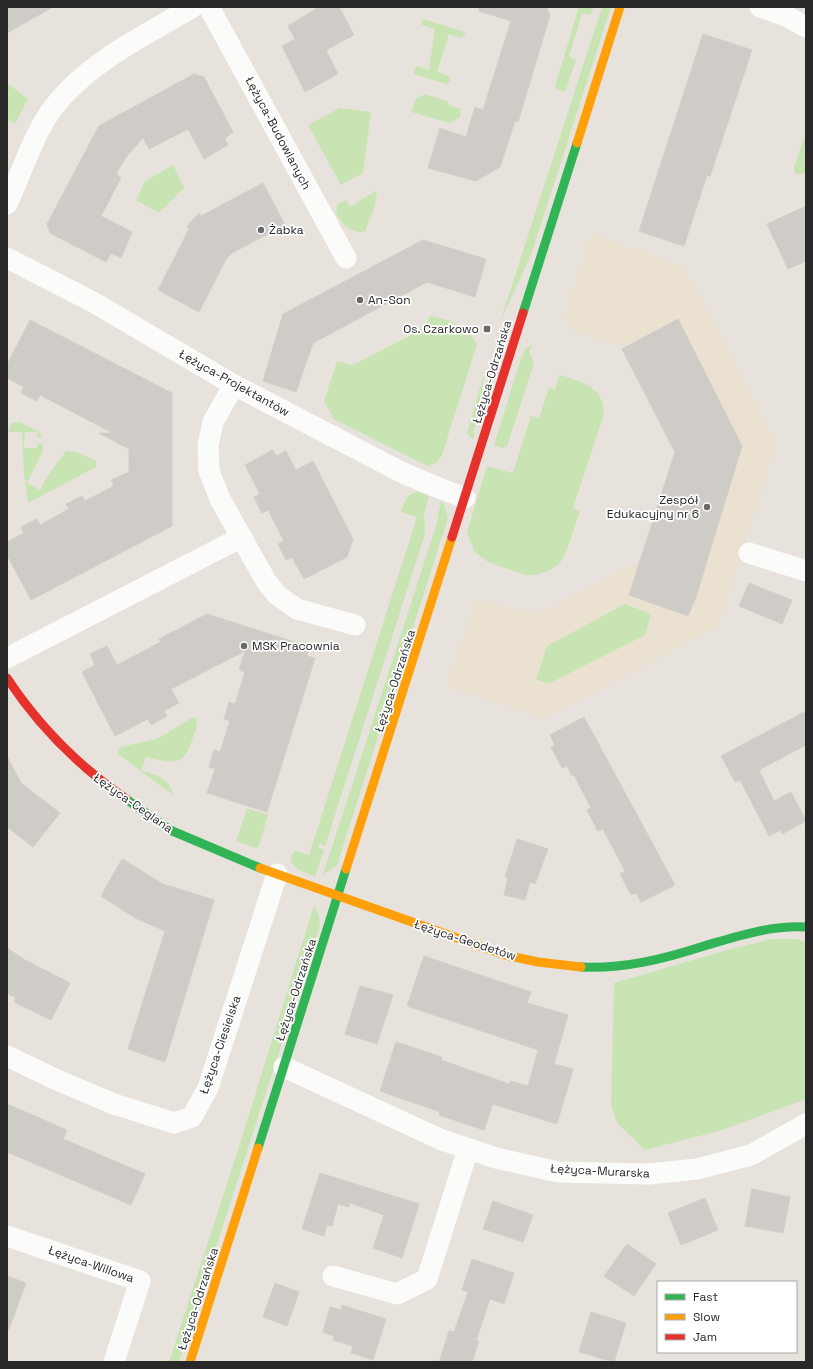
<svg xmlns="http://www.w3.org/2000/svg" width="813" height="1369" viewBox="0 0 813 1369" font-family="'Space Grotesk',sans-serif">
	<style>
		.education { fill: #ebe1d0 }
		.green { fill: #c9e4b3 }
		.building { fill: #cfccc8; stroke: #d2cec8 }
		.lines { fill: none; stroke-linecap: round; stroke-linejoin: round }
		.street { stroke: #fbfbfa; stroke-width: 21 }
		.fast { stroke: #30b455; stroke-width: 9 }
		.slow { stroke: #ff9f0a; stroke-width: 9 }
		.jam { stroke: #e5322d; stroke-width: 9 }
		.poi-dot { fill: #6b6967; stroke: #fff; stroke-width: 1.5 }
		.labels { text-anchor: middle; stroke-width: 3.5; stroke-linejoin: round; paint-order: stroke }
		.street-label { font-size: 12px; fill: #282828; stroke: #fff }
		.poi-label { font-size: 12px; fill: #282828; stroke: #fff; text-anchor: start }
	</style>
	<rect width="100%" height="100%" fill="#e7e2dc"/>
	<path class="education" d="M591 234 684 266 777 442 719 627 544 718 446 686 477 599 538 615 640 561 674 452 621 345 571 330 564 315Z"/>
	<g class="green">
		<path d="M579 7H593L591 15 582 13 569 57 576 60 565 92 556 89 555 86Z"/>
		<path d="M602 7H611L531 255 500 322Z"/>
		<path d="M423 19 465 32V35L460 38 449 34 437 72 449 76 451 80 447 84 416 75 413 72 417 66 429 70 435 29 422 25 421 22Z"/>
		<path d="M7 83 28 99 15 124 7 118Z"/>
		<path d="M425 94 447 101 449 105 461 109 460 117 450 123 411 112 416 99Z"/>
		<path d="M340 108 371 112 363 173 341 185 308 125Z"/>
		<path d="M806 133V173L797 175 795 173 794 167Z"/>
		<path d="M173 165 184 188 159 213 136 200 145 181Z"/>
		<path d="M377 190 375 206 365 231C351 236 331 217 338 204L346 200 350 207Z"/>
		<path d="M430 316C451 320 466 325 477 344L442 455 436 463 428 466 334 419 324 401 337 361 352 365 357 363 419 331 425 326Z"/>
		<path d="M532 345 529 352 534 363 507 446 502 448 494 445 521 358 526 348Z"/>
		<path d="M484 373 479 418 473 432 475 434 473 439 467 434Z"/>
		<path d="M559 375C581 381 604 386 604 414L573 508 580 511 567 550 560 563 550 570 537 575H525L488 562 475 552 467 532 487 466 513 473 531 416 539 418 549 388 555 390Z"/>
		<path d="M20 422 39 432 42 437H37V432H25L24 448H37V444H43V451L27 483 40 490 46 478 66 451C78 451 86 456 96 461V467L28 503 24 474 22 432H9L8 430 12 423Z"/>
		<path d="M419 492 429 496 424 514 425 534 325 846 320 844 318 847 324 850 315 877C305 873 281 864 295 851L309 855 417 517 401 512C405 500 407 493 419 492Z"/>
		<path d="M441 501 444 504 448 518 337 865 323 875 436 526Z"/>
		<path d="M625 604 651 614 645 635 550 683 536 680 547 646Z"/>
		<path d="M193 717 196 718C199 724 195 731 193 737 184 768 173 763 146 757L141 770C156 776 170 777 173 795L118 754V750L120 747 157 739Z"/>
		<path d="M247 808 268 815 259 846 256 848 236 841Z"/>
		<path d="M314 905 319 916 320 925 179 1362H169L238 1150Z"/>
		<path d="M772 939H797L806 943V1099L722 1130 645 1150 617 1123 611 1106 614 983 731 949Z"/>
	</g>
	<g class="building">
		<path d="M7 7H53L7 33Z"/>
		<path d="M319 7H339L354 35 326 50 338 74 305 92 282 46 295 39 288 26Z"/>
		<path d="M479 7H546L550 15 518 122 515 121 500 167 476 181 428 168 440 128 466 137 475 107 483 110 511 21 479 11Z"/>
		<path d="M703 34 752 50 710 176 707 175 684 246 639 231Z"/>
		<path d="M194 74 204 77 233 132 225 138 228 145 204 159 188 129 149 149 143 138 126 157 116 174 121 178 101 216 132 232 121 258 111 253 106 262 50 233 47 224 99 126Z"/>
		<path d="M263 183 285 225 232 253 226 259 199 312 158 290 189 229 187 226 199 213 201 216Z"/>
		<path d="M806 206V261L788 269 767 224Z"/>
		<path d="M423 240 486 259 475 297 427 282 313 343 296 392 263 381 283 314Z"/>
		<path d="M678 319 742 446 696 597 688 616 629 595 675 452 622 349Z"/>
		<path d="M30 320 172 393V526L31 600 7 555V542L24 533 21 527 37 519 40 525 69 509 66 504 82 496 85 501 114 486 111 480 129 472V449L99 433H113L40 395 37 401 21 393 24 387 7 378V365Z"/>
		<path d="M273 450 276 456 286 451 296 470 313 461 353 539 347 557 304 579 292 557 286 560 278 544 284 541 268 510 262 513 254 497 260 494 245 465Z"/>
		<path d="M749 583 792 600 782 624 739 606Z"/>
		<path d="M207 614 310 647 307 656 315 658 267 812 207 793 215 769 209 767 211 759 214 750 220 752 230 721 224 719 229 702 235 704 245 672 239 670 245 651 171 689 179 703 164 711 167 716 151 725 148 719 115 736 82 672 95 665 90 654 107 646 117 665 161 642 159 639Z"/>
		<path d="M806 711V745L759 770 774 801 791 792 806 821 782 834 780 830 769 836 740 780 735 782 721 756Z"/>
		<path d="M584 717 675 885 641 902 636 893 631 895 620 874 625 871 603 829 598 831 587 810 591 808 574 775 572 776 567 766 562 768 551 747 555 745 550 735Z"/>
		<path d="M7 756 21 783 60 813 33 847 7 827Z"/>
		<path d="M517 839 548 849 535 884 530 882 525 900 504 895 508 878 505 877Z"/>
		<path d="M122 859 163 884 214 900 165 1062 128 1049 165 931 135 918 101 896Z"/>
		<path d="M7 948 25 960 70 983 51 1020 14 1002 16 998 7 993Z"/>
		<path d="M424 956 531 992 527 1003 568 1015 554 1064 573 1069 557 1124 493 1104 484 1130 439 1115 440 1112 380 1091 396 1042 442 1057 441 1060 509 1084 510 1081 528 1086 538 1050 407 1006Z"/>
		<path d="M360 986 393 995 377 1044 345 1034Z"/>
		<path d="M7 1104 67 1130 63 1139 145 1174 131 1205 7 1152Z"/>
		<path d="M320 1173 419 1204 402 1258 373 1248 384 1215 350 1203 349 1207 338 1204 332 1226 327 1225 324 1236 302 1229Z"/>
		<path d="M752 1189 790 1197 783 1233 745 1226Z"/>
		<path d="M705 1198 718 1230 681 1245 668 1213Z"/>
		<path d="M493 1201 533 1215 523 1242 483 1229Z"/>
		<path d="M627 1244 656 1264 634 1296 604 1276Z"/>
		<path d="M472 1259 514 1273 504 1304 490 1299 476 1341H479L472 1362H439L449 1331 454 1332 468 1292 462 1290Z"/>
		<path d="M7 1276 26 1283 9 1329H7Z"/>
		<path d="M275 1283 299 1292 287 1326 263 1317Z"/>
		<path d="M342 1305 386 1319 373 1360 351 1353 353 1346 333 1340 334 1336 323 1332 330 1307 341 1310Z"/>
		<path d="M591 1312 626 1323 614 1362 579 1352Z"/>
	</g>
	<g class="lines">
		<g class="street">
			<path d="M209 7 346 258"/>
			<path d="M760 7 786 16 806 27"/>
			<path d="M7 204C21 174 34 133 53 108 88 62 144 36 193 7"/>
			<path d="M7 258 93 302 234 385 403 473 439 488 465 498"/>
			<path d="M234 385 213 422 208 445 209 471 220 499 266 581 277 595 297 609 355 625"/>
			<path d="M749 553 806 571"/>
			<path d="M7 658 242 537"/>
			<path d="M7 1056 57 1080 114 1104 174 1123 192 1117 208 1088 277 874"/>
			<path d="M284 1067 442 1140 496 1158 558 1172 649 1174 697 1169 751 1155 806 1124"/>
			<path d="M7 1236 140 1281 114 1362"/>
			<path d="M333 1276 397 1294 427 1279 468 1149"/>
		</g>
		<g class="fast">
			<path d="M523 313 577 143"/>
			<path d="M126 799 170 830 260 868"/>
			<path d="M581 967C624 969 664 959 704 946 738 936 771 925 806 927"/>
			<path d="M258 1148 346 869"/>
		</g>
		<g class="slow">
			<path d="M577 143 620 7"/>
			<path d="M260 868 505 955 538 962 581 967"/>
			<path d="M346 869 452 537"/>
			<path d="M190 1362 258 1148"/>
		</g>
		<g class="jam">
			<path d="M452 537 523 313"/>
			<path d="M7 678C38 725 80 767 126 799"/>
		</g>
	</g>
	<g class="poi-dot">
		<circle cx="261" cy="230" r="4"/>
		<circle cx="360" cy="300" r="4"/>
		<rect x="483" y="325" width="8" height="8" rx="2"/>
		<circle cx="707" cy="507" r="4"/>
		<circle cx="244" cy="646" r="4"/>
	</g>
	<g class="labels">
		<g class="street-label">
			<text transform="translate(278 133) rotate(62)" y="4">Łężyca-Budowlanych</text>
			<text transform="translate(492 372) rotate(-73)" y="4">Łężyca-Odrzańska</text>
			<text transform="translate(234 383) rotate(29)" y="4">Łężyca-Projektantów</text>
			<text transform="translate(395 681) rotate(-72)" y="4">Łężyca-Odrzańska</text>
			<text transform="translate(133 803) rotate(35)" y="4">Łężyca-Ceglana</text>
			<text transform="translate(465 940) rotate(18)" y="4">Łężyca-Geodetów</text>
			<text transform="translate(296 990) rotate(-72)" y="4">Łężyca-Odrzańska</text>
			<text transform="translate(220 1045) rotate(-71)" y="4">Łężyca-Ciesielska</text>
			<text transform="translate(600 1171) rotate(3)" y="4">Łężyca-Murarska</text>
			<text transform="translate(91 1264) rotate(19)" y="4">Łężyca-Willowa</text>
			<text transform="translate(198 1299) rotate(-72)" y="4">Łężyca-Odrzańska</text>
		</g>
		<g class="poi-label">
			<text x="269" y="234">Żabka</text>
			<text x="368" y="304">An-Son</text>
			<text x="479" y="333" text-anchor="end">Os. Czarkowo</text>
			<text x="699" y="504" text-anchor="end">Zespół<tspan x="699" dy="14">Edukacyjny nr 6</tspan></text>
			<text x="252" y="650">MSK Pracownia</text>
		</g>
	</g>
	<rect width="813" height="1369" fill="none" stroke="#282828" stroke-width="16"/>
	<rect x="657" y="1281" width="140" height="72" fill="#ffffff" stroke="#a9a9a9"/>
	<rect x="665" y="1294" width="20" height="6" fill="#30b455" stroke="#a9a9a9"/>
	<text x="693" y="1301" font-size="12" fill="#282828">Fast</text>
	<rect x="665" y="1314" width="20" height="6" fill="#ff9f0a" stroke="#a9a9a9"/>
	<text x="693" y="1321" font-size="12" fill="#282828">Slow</text>
	<rect x="665" y="1334" width="20" height="6" fill="#e5322d" stroke="#a9a9a9"/>
	<text x="693" y="1341" font-size="12" fill="#282828">Jam</text>
</svg>
